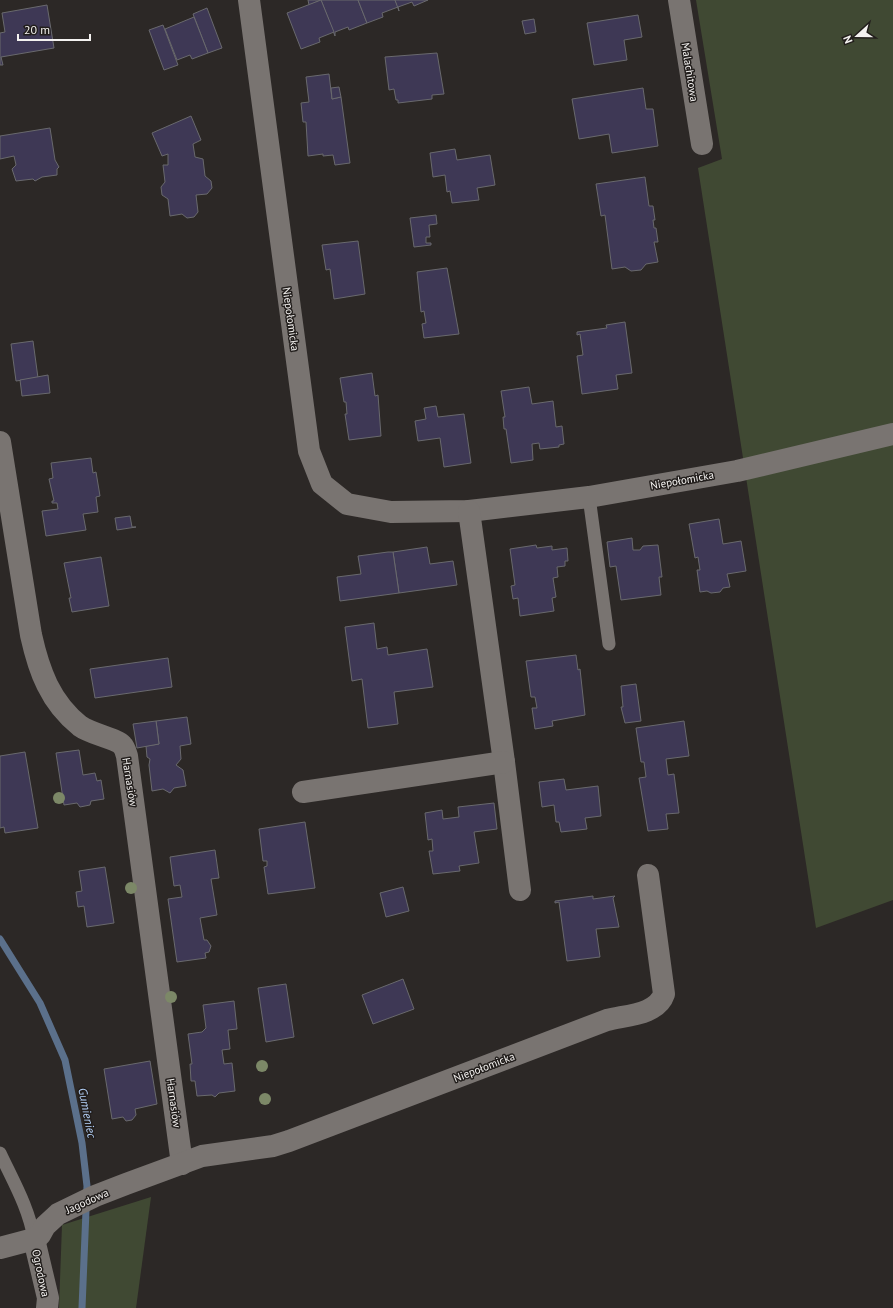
<svg xmlns="http://www.w3.org/2000/svg" width="893" height="1308" viewBox="0 0 893 1308" font-family="'PT Sans',sans-serif">
	<style>
		.green { fill: #404933 }
		.lines { fill: none; stroke-linecap: round; stroke-linejoin: round }
		.stream { stroke: #5b708b; stroke-width: 7 }
		.building { fill: #3e3855; stroke: #69696d }
		.service { stroke: #797471; stroke-width: 13 }
		.minor { stroke: #797471; stroke-width: 22 }
		.tree { fill: #7c8867 }
		.labels { text-anchor: middle; stroke-width: 3; stroke-linejoin: round; paint-order: stroke }
		.street-label { font-size: 11px; fill: #f4f2f0; stroke: #221e1c }
		.water-label { font-size: 12px; font-style: italic; fill: #b7d5fd; stroke: #221e1c }
	</style>
	<rect width="100%" height="100%" fill="#2c2826"/>
	<g class="green">
		<path d="M696 0H893V900L816 928 698 168 722 159Z"/>
		<path d="M151 1197 136 1308H59L62 1225Z"/>
	</g>
	<g class="lines">
		<path class="stream" d="M0 939 40 1003 65 1060 82 1143 87 1186 82 1308"/>
	</g>
	<g class="building">
		<path d="M308 0H321L309 5Z"/>
		<path d="M321 0H358L367 23 349 30 348 27 335 32V36Z"/>
		<path d="M321 0 334 32 319 38 320 42 301 49 287 13Z"/>
		<path d="M358 0H395L398 7 382 13 383 17 367 23Z"/>
		<path d="M395 0H428L414 6 412 2 398 7 399 11Z"/>
		<path d="M47 5 54 48 1 57 3 65H0V33L5 32 2 13Z"/>
		<path d="M207 8 222 48 208 53 193 14Z"/>
		<path d="M638 15 642 37 624 40 627 60 594 65 587 23Z"/>
		<path d="M194 17 208 53 192 59 190 55 177 60 165 29Z"/>
		<path d="M534 19 536 32 525 34 522 21Z"/>
		<path d="M163 25 178 65 164 70 149 30Z"/>
		<path d="M437 53 444 94 432 95V99L398 103V100H396L394 89 389 90 385 57Z"/>
		<path d="M329 74 332 99 341 97 350 163 335 165 333 155 323 156V154L308 156 306 122H303L301 103 309 102 306 77Z"/>
		<path d="M339 87 341 97 332 99 331 88Z"/>
		<path d="M643 88 646 109H653L658 146 612 153 609 134 579 139 572 99Z"/>
		<path d="M191 116 201 140 193 144 195 157 203 159 205 176 211 181 212 188 207 194 196 195 198 212 194 217 187 218 182 214 170 216 168 199 162 195 161 187 165 182 163 165H168V154L162 156 152 133Z"/>
		<path d="M50 128 55 160 59 167 57 169V175L42 177 35 181 33 179 16 181 12 169 16 165 14 156 0 159V136Z"/>
		<path d="M455 149 457 160 490 155 495 185 477 188 479 200 452 203 450 191 447 192 445 175 433 177 430 153Z"/>
		<path d="M645 177 649 206H653L655 220H653L654 228H656L658 242H654L658 262 646 264 641 270 631 271 625 267 612 269 605 215 601 216 596 184Z"/>
		<path d="M436 215 437 224 429 225 430 237H426V243H431V245L414 247 410 218Z"/>
		<path d="M358 241 365 294 334 299 330 269 326 270 322 245Z"/>
		<path d="M447 268 459 334 424 338 422 324 426 323 424 311 421 312 417 272Z"/>
		<path d="M625 322 632 373 616 375 618 389 582 394 577 356 583 355 580 334 577 335V332L607 328 606 325Z"/>
		<path d="M33 341 38 378 16 381 11 344Z"/>
		<path d="M372 373 375 396 378 395 381 436 349 440 345 414H347L346 402H344L340 378Z"/>
		<path d="M48 375 50 393 22 396 20 380Z"/>
		<path d="M529 387 532 404 553 401 556 427 562 426 564 444 559 445V447L540 449 539 443 532 444 533 460 511 463 506 429H504L503 417H505L501 391Z"/>
		<path d="M436 406 438 417 464 414 471 463 444 467 440 438 418 441 415 421 426 419 424 408Z"/>
		<path d="M91 458 93 473 96 472 100 496 96 497 98 512 83 514 86 530 46 536 42 511 58 509 57 503H52V501H54L49 479 53 478 51 463Z"/>
		<path d="M130 516 132 527H136L117 530 115 518Z"/>
		<path d="M719 519 723 544 741 541 746 571 727 574 730 587 723 588 720 592 711 593 707 591 700 592 697 570H700L698 557 695 558 689 524Z"/>
		<path d="M632 538 633 550H640L643 546 658 545 662 577H659L661 595 621 600 616 566 610 567 607 542Z"/>
		<path d="M536 545 537 548 552 546V550L567 548 568 561H565V566L557 567 558 577 553 578 556 597 552 598 554 611 520 616 518 598 513 599 511 586 515 585 510 549Z"/>
		<path d="M427 547 430 564 453 561 457 585 399 593 393 552Z"/>
		<path d="M388 552H393L399 593 340 601 337 577 361 574 358 556Z"/>
		<path d="M101 557 109 606 72 612 69 598H71L64 563Z"/>
		<path d="M374 623 377 649 387 647 388 655 427 649 433 687 394 692 398 724 368 728 362 679 352 681 345 627Z"/>
		<path d="M576 655 578 670 580 669 585 715 552 721 553 726 535 729 532 708H537L535 697H531L526 661Z"/>
		<path d="M168 658 172 687 95 698 90 669Z"/>
		<path d="M636 684 641 721 625 723 621 707H623L621 686Z"/>
		<path d="M187 717 191 744 180 746 181 759 176 765 183 770 186 786 174 788 170 793 163 789 152 791 149 765 150 759 147 757 146 746 159 744 156 721Z"/>
		<path d="M156 721 159 744 137 748 133 724Z"/>
		<path d="M684 721 689 756 666 759 668 775 674 774 679 813 666 814 668 829 648 831 639 778 646 777 644 762H641L636 728Z"/>
		<path d="M79 750 83 775 95 773 97 781 101 780 104 799 91 801 90 805 80 807 77 803 64 805 56 753Z"/>
		<path d="M25 752 38 828 5 833 4 827 0 828V756Z"/>
		<path d="M564 779 566 790 598 786 601 816 585 818 587 829 561 832 559 822H556L554 805 542 807 539 782Z"/>
		<path d="M494 803 497 829 474 832 479 863 459 866 460 871 433 874 429 851H433L432 839 428 840 425 813 442 810 443 819 459 817 458 807Z"/>
		<path d="M305 822 315 888 268 894 264 867 267 866V861H263L259 829Z"/>
		<path d="M215 850 219 878 211 879 217 915 200 918 204 940H207L211 946 209 952 205 953 206 958 177 962 168 899 182 897 180 885 174 886 170 857Z"/>
		<path d="M105 867 114 923 87 927 84 906 78 907 76 892 82 891 79 871Z"/>
		<path d="M403 887 409 911 386 917 380 893Z"/>
		<path d="M593 896V899L615 896 613 898 619 927 596 929 600 957 567 961 559 902 555 903V901Z"/>
		<path d="M403 979 414 1009 373 1024 362 995Z"/>
		<path d="M286 984 294 1037 266 1042 258 988Z"/>
		<path d="M234 1001 237 1029 228 1030 230 1049 222 1050 224 1064 232 1063 235 1091 219 1093 215 1097 212 1095 197 1096 195 1081H191L190 1064H192L188 1034 202 1032 206 1028 203 1005Z"/>
		<path d="M150 1061 157 1104 135 1109 136 1115 132 1120 126 1121 123 1117 112 1119 104 1069Z"/>
	</g>
	<g class="lines">
		<g class="service">
			<path d="M589 497 609 644"/>
			<path d="M0 1153C13 1181 29 1208 34 1239"/>
		</g>
		<g class="minor">
			<path d="M249 0 309 451 322 484 347 504 391 512 469 511 589 497 737 471 893 434"/>
			<path d="M679 0 702 144"/>
			<path d="M0 442 31 635C39 671 50 702 80 726 91 734 117 739 122 745 125 748 126 753 127 756L182 1164"/>
			<path d="M469 511 504 762 520 890"/>
			<path d="M303 792 504 762"/>
			<path d="M34 1239 48 1298 47 1308"/>
			<path d="M0 1248 34 1239 40 1235 45 1226 58 1214 95 1196 126 1184 202 1156 273 1146 289 1141 607 1020C626 1015 657 1015 664 994L648 875"/>
		</g>
	</g>
	<g class="tree">
		<circle cx="59" cy="798" r="6"/>
		<circle cx="131" cy="888" r="6"/>
		<circle cx="171" cy="997" r="6"/>
		<circle cx="262" cy="1066" r="6"/>
		<circle cx="265" cy="1099" r="6"/>
	</g>
	<g class="labels">
		<g class="street-label">
			<text transform="translate(690 72) rotate(81)" y="4">Malachitowa</text>
			<text transform="translate(291 319) rotate(82)" y="4">Niepołomicka</text>
			<text transform="translate(682 480) rotate(-10)" y="4">Niepołomicka</text>
			<text transform="translate(130 782) rotate(81)" y="4">Harnasiów</text>
			<text transform="translate(484 1067) rotate(-21)" y="4">Niepołomicka</text>
			<text transform="translate(174 1103) rotate(82)" y="4">Harnasiów</text>
			<text transform="translate(87 1201) rotate(-24)" y="4">Jagodowa</text>
			<text transform="translate(41 1273) rotate(78)" y="4">Ogrodowa</text>
		</g>
		<g class="water-label">
			<text transform="translate(87 1113) rotate(79)" y="4">Gumieniec</text>
		</g>
	</g>
	<g transform="translate(857 36) rotate(249)" stroke="#221e1c" stroke-width="3" paint-order="stroke">
	<path d="M0-3L7 15L0 10L-7 15Z" fill="#f4f2f0"/>
	<text y="-6" font-size="11" font-weight="bold" text-anchor="middle" fill="#f4f2f0">N</text>
	</g>
	<path d="M18 34v6h72v-6" fill="none" stroke="#f4f2f0" stroke-width="2"/>
	<text x="24" y="34" font-size="12" fill="#f4f2f0" stroke="#221e1c" stroke-width="3" paint-order="stroke">20 m</text>
</svg>
